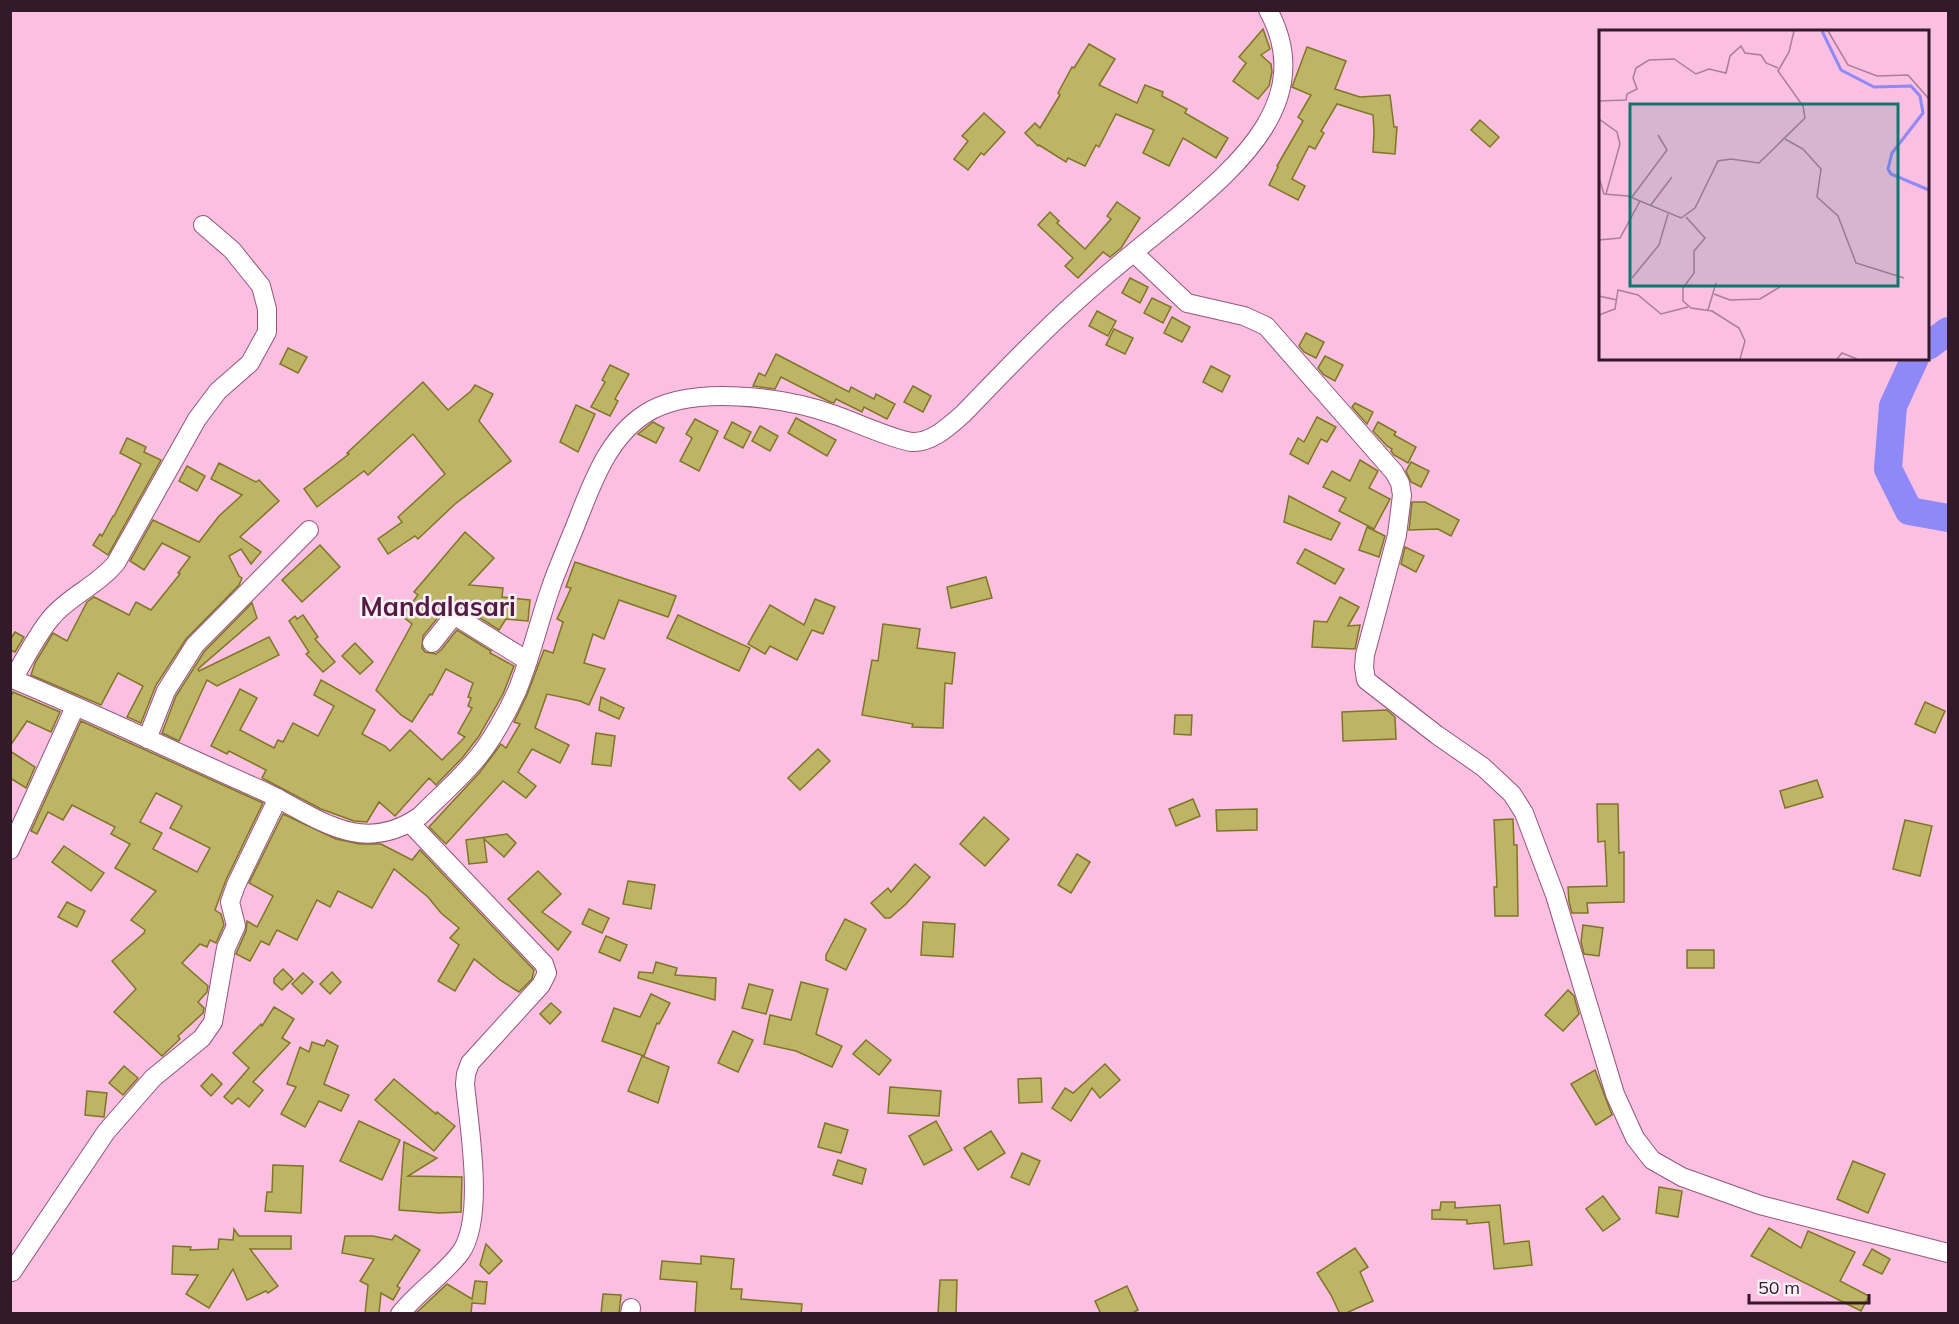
<svg xmlns="http://www.w3.org/2000/svg" width="1959" height="1324" viewBox="0 0 1959 1324" font-family="Mulish,sans-serif">
	<style>
		.lines { fill: none; stroke-linecap: round; stroke-linejoin: round }
		.river { stroke: #8e89f7; stroke-width: 28 }
		.building { fill: #bdb465; stroke: #7f7624; stroke-width: 1.5; fill-rule: evenodd }
		.minor-casing { stroke: #95547c; stroke-width: 20 }
		.minor { stroke: #fff; stroke-width: 18 }
		.labels { text-anchor: middle; stroke-width: 5; stroke-linejoin: round; paint-order: stroke }
		.quarter-label { font-size: 26px; font-weight: bold; fill: #571b43; stroke: #faf2f7 }
		.inset-river { fill: none; stroke: #8e89f7; stroke-width: 3 }
		.inset-road { fill: none; stroke: #ab7d98; stroke-width: 1.5 }
		.view { fill: #0f766e; fill-opacity: 0.15; stroke: #0f766e; stroke-width: 3 }
		.inset-edge { fill: none; stroke: #34192a; stroke-width: 3 }
	</style>
	<rect width="100%" height="100%" fill="#fbbfe2"/>
	<g class="lines">
		<g class="river">
			<path d="M1928 346 1948 331"/>
			<path d="M1915 358 1893 406 1888 469 1909 511 1948 518"/>
		</g>
	</g>
	<g class="building">
		<path d="M1263 29 1270 49 1261 55 1271 64 1272 72 1269 86 1258 99 1233 81 1246 63 1239 57Z"/>
		<path d="M1089 44 1115 59 1099 85 1137 103 1145 85 1163 92 1162 96 1187 109 1185 113 1228 138 1216 158 1183 138 1169 166 1143 153 1154 130 1116 114 1099 147 1096 145 1085 166 1068 158 1066 162 1039 145 1038 146 1025 133 1035 123 1040 128 1060 95 1058 93 1072 67 1074 68Z"/>
		<path d="M1307 47 1346 61 1335 89 1360 97 1390 95 1394 127H1397L1395 154 1373 152 1374 132 1373 115 1337 104 1321 131 1324 133 1315 149 1309 146 1292 179 1305 186 1298 200 1269 185 1278 167 1277 166 1303 121 1298 117 1311 95 1292 87Z"/>
		<path d="M984 113 1005 132 984 155 981 153 968 170 954 159 968 141 962 136Z"/>
		<path d="M1480 120 1499 137 1490 147 1471 130Z"/>
		<path d="M1117 202 1140 218 1121 248 1110 257 1103 252 1078 278 1065 266 1073 258 1038 225 1050 212 1059 221 1057 223 1085 249 1111 219 1107 216Z"/>
		<path d="M1130 278 1148 287 1140 303 1122 293Z"/>
		<path d="M1152 298 1171 307 1163 323 1144 313Z"/>
		<path d="M1097 311 1116 321 1108 336 1089 326Z"/>
		<path d="M1172 317 1190 327 1182 342 1164 333Z"/>
		<path d="M1114 329 1133 338 1125 354 1106 345Z"/>
		<path d="M1306 333 1324 342 1316 358 1304 352 1299 346Z"/>
		<path d="M288 348 307 357 298 373 280 364Z"/>
		<path d="M776 354 849 392 851 387 874 399 876 394 895 404 887 419 864 407 862 412 836 399 834 403 830 402 781 377 775 389 753 386 759 373 765 376Z"/>
		<path d="M1325 356 1343 365 1335 381 1324 375 1318 368Z"/>
		<path d="M610 365 629 374 615 399 618 401 610 416 591 407 605 382 602 380Z"/>
		<path d="M1211 366 1230 376 1222 392 1203 382Z"/>
		<path d="M423 382 448 410 471 391 475 385 493 394 479 421 511 461 455 504 418 539 415 536 388 554 378 539 402 522 398 517 445 474 413 434 368 475 364 471 317 507 304 489 349 454 347 453Z"/>
		<path d="M913 386 931 396 923 412 904 402Z"/>
		<path d="M1355 403 1373 412 1367 424 1352 407Z"/>
		<path d="M576 405 595 414 578 452 560 442Z"/>
		<path d="M1317 417 1336 427 1327 442 1321 439 1308 464 1290 454 1298 438 1304 442Z"/>
		<path d="M796 418 836 440 827 456 788 433Z"/>
		<path d="M695 419 718 431 699 471 680 461 692 438 686 434Z"/>
		<path d="M653 422 664 428 656 443 638 434Z"/>
		<path d="M732 422 751 432 743 448 724 438Z"/>
		<path d="M1378 422 1396 432 1394 435 1416 447 1408 463 1394 455 1391 451 1392 449 1387 446 1373 431Z"/>
		<path d="M760 426 778 436 770 451 752 441Z"/>
		<path d="M127 438 146 447 144 452 161 460 108 555 93 545 100 534 102 536 113 516H114L141 464 120 453Z"/>
		<path d="M1360 460 1378 471 1369 488 1390 499 1374 529 1339 511 1346 498 1323 487 1332 471 1350 481Z"/>
		<path d="M1411 462 1429 471 1421 487 1411 482 1406 471Z"/>
		<path d="M219 463 256 482 259 480 279 501 240 537 261 552 251 564 241 549 229 556 239 576 242 578 239 585 186 639 156 685 141 723 127 717 143 686 118 673 101 705 31 675 35 663 53 633 67 641 87 602 94 597 129 615 136 602 151 610 180 574 178 573 190 557 162 543 144 570 130 561 153 520 199 542 219 516 242 495 211 479Z"/>
		<path d="M187 466 205 476 197 491 179 481Z"/>
		<path d="M1289 496 1340 523 1331 540 1284 522Z"/>
		<path d="M1412 502H1425L1459 520 1451 536 1438 529 1409 530Z"/>
		<path d="M1367 527 1385 536 1379 557 1359 550Z"/>
		<path d="M465 532 494 558 469 585 503 588 502 597 530 600 528 621 506 619 499 630 463 607 455 606 443 611 423 636 422 648 425 652 436 654 441 650 457 630 491 651 490 653 514 666 503 694 479 736 463 757 436 785 429 778 395 816 379 802 367 822 354 821 321 809 262 778 266 770 229 751 227 754 211 746 240 689 257 698 240 730 274 748 278 740 283 742 293 723 318 736 334 706 314 695 321 680 375 710 362 734 385 746 390 751 410 730 442 760 465 737 458 733 472 708 468 706 471 698 468 697 473 683 446 669 432 695 430 694 412 722 401 715 376 690 412 624 402 616 418 595 414 592Z"/>
		<path d="M320 545 340 567 302 602 282 580Z"/>
		<path d="M1405 547 1424 556 1416 572 1401 564Z"/>
		<path d="M1305 549 1344 569 1335 584 1297 563Z"/>
		<path d="M575 562 676 596 668 617 619 600 604 639 593 634 584 663 605 669 589 705 580 701 547 694 535 728 569 745 560 763 532 749 518 772 536 786 526 798 503 781 446 844 429 827 480 772 501 744 506 748 520 724 514 722 527 695 544 650 553 653 563 622 557 619 571 588 566 587Z"/>
		<path d="M986 577 992 598 951 608 947 587Z"/>
		<path d="M1340 597 1359 607 1348 626 1360 625 1355 649 1312 647 1314 621 1327 622Z"/>
		<path d="M815 599 835 607 823 634 812 630 797 660 770 646 765 654 748 644 770 605 804 625Z"/>
		<path d="M252 603 257 618 198 669 199 671 269 637 279 655 217 686 207 680 179 741 162 733 176 696 204 652Z"/>
		<path d="M303 615 318 637 315 639 335 662 323 672 306 654 309 652 289 621 295 616 297 619Z"/>
		<path d="M678 615 750 648 739 671 667 638Z"/>
		<path d="M883 624 920 629 917 648 955 653 952 684 945 683 943 728 912 727 913 724 862 715 872 660 878 661Z"/>
		<path d="M15 632 24 637 15 652 10 650V640Z"/>
		<path d="M355 643 373 662 360 674 342 656Z"/>
		<path d="M13 692 60 712 51 732 27 721 10 746V697Z"/>
		<path d="M601 697 624 708 619 719 599 710Z"/>
		<path d="M1925 702 1945 711 1935 733 1915 724Z"/>
		<path d="M1387 710 1395 717 1396 739 1343 741 1342 712Z"/>
		<path d="M1175 715H1192L1191 735 1174 734Z"/>
		<path d="M81 721 263 803 226 880 215 910 221 914 224 925 216 943 210 940 207 947 200 944 182 963 208 986 207 992 198 1002 204 1008 203 1013 178 1036 180 1039 162 1056 114 1012 136 989 112 961 144 933 145 930 131 920 156 891 115 868 130 844 111 834 115 827 72 805 63 820 48 812 37 834 31 831ZM156 793 182 806 170 828 210 848 197 872 153 849 162 833 140 822Z"/>
		<path d="M596 733 615 736 611 766 592 764Z"/>
		<path d="M818 749 830 761 800 790 788 778Z"/>
		<path d="M10 751 35 767 26 788 10 778Z"/>
		<path d="M1817 780 1823 797 1785 808 1780 791Z"/>
		<path d="M1193 799 1200 816 1176 826 1169 809Z"/>
		<path d="M1597 804H1618L1619 853 1624 852V902L1587 903 1588 913H1572L1569 902 1568 887 1607 886 1605 841 1598 842Z"/>
		<path d="M1257 809V830L1217 831 1216 810Z"/>
		<path d="M283 814 336 839 360 844H381L412 860 420 850 534 970 532 979 519 992 500 980 474 959 455 991 438 981 459 945 450 938 459 928 441 913 428 897 394 869 372 908 338 891 330 907 317 900 297 940 277 930 269 945 261 941 250 961 236 954 246 931 247 921 257 927 273 896 249 883Z"/>
		<path d="M984 817 1009 839 985 866 960 844Z"/>
		<path d="M1513 819 1514 845H1517L1518 916H1495L1494 887H1497L1494 820Z"/>
		<path d="M1905 820 1932 826 1920 876 1893 869Z"/>
		<path d="M507 834 516 843 504 857 484 839 487 862 469 864 466 840Z"/>
		<path d="M64 846 104 873 91 891 52 862Z"/>
		<path d="M1077 854 1090 862 1071 893 1058 885Z"/>
		<path d="M915 864 930 877 906 904 890 918H885L871 903 888 888 891 892Z"/>
		<path d="M538 871 561 894 542 912 571 932 558 950 508 899Z"/>
		<path d="M628 881 655 885 651 909 623 904Z"/>
		<path d="M67 902 85 911 77 927 58 917Z"/>
		<path d="M589 909 609 918 602 933 582 924Z"/>
		<path d="M845 919 866 929 846 970 826 960V955Z"/>
		<path d="M923 922 955 924 953 957 921 955Z"/>
		<path d="M1583 925 1603 928 1599 956 1584 954 1581 942Z"/>
		<path d="M606 936 627 945 620 961 599 952Z"/>
		<rect x="1687" y="950" width="27" height="18"/>
		<path d="M656 962 677 968 675 975 716 978 715 1000 638 978 639 972 653 973Z"/>
		<path d="M283 969 293 979 282 990 274 983V978Z"/>
		<path d="M332 972 341 982 330 994 320 984Z"/>
		<path d="M303 973 313 982 302 994 292 984Z"/>
		<path d="M801 982 828 989 816 1034 842 1046 832 1067 796 1051 764 1044 770 1015 791 1020Z"/>
		<path d="M749 984 773 990 766 1014 742 1008Z"/>
		<path d="M1568 990 1574 996 1579 1014 1563 1031 1545 1015Z"/>
		<path d="M651 994 670 1003 659 1024 657 1023 644 1056 602 1041 614 1008 640 1017Z"/>
		<path d="M551 1003 561 1012 550 1024 540 1014Z"/>
		<path d="M274 1007 294 1019 282 1038 290 1043 253 1082 263 1090 249 1107 238 1098 232 1104 224 1097 249 1068 233 1053 261 1024 262 1026Z"/>
		<path d="M733 1031 753 1040 738 1072 718 1063Z"/>
		<path d="M327 1040 338 1046 324 1084 349 1095 341 1111 319 1101 305 1127 281 1114 296 1087 287 1084 300 1047 309 1052 312 1042 324 1046Z"/>
		<path d="M866 1040 891 1060 879 1075 853 1054Z"/>
		<path d="M642 1056 669 1067 658 1103 628 1091Z"/>
		<path d="M1105 1064 1120 1080 1100 1098 1092 1088 1071 1121 1052 1108 1065 1088 1073 1093Z"/>
		<path d="M124 1066 138 1078 123 1095 109 1083Z"/>
		<path d="M1595 1070 1612 1115 1596 1125 1571 1084Z"/>
		<path d="M212 1074 222 1084 211 1096 201 1086Z"/>
		<path d="M1041 1078 1042 1102 1019 1103 1018 1079Z"/>
		<path d="M394 1079 436 1114 437 1112 455 1126 434 1151 375 1100Z"/>
		<path d="M890 1087 941 1091 939 1116 888 1113Z"/>
		<path d="M87 1091 107 1093 104 1117 85 1115Z"/>
		<path d="M359 1121 400 1140 382 1180 340 1161Z"/>
		<path d="M936 1121 952 1150 924 1165 909 1136Z"/>
		<path d="M825 1123 848 1130 841 1153 818 1147Z"/>
		<path d="M991 1131 1005 1153 978 1170 964 1148Z"/>
		<path d="M404 1142 437 1158 408 1176 462 1177 461 1212 439 1213 399 1210Z"/>
		<path d="M1022 1153 1040 1161 1029 1185 1011 1177Z"/>
		<path d="M838 1160 866 1169 862 1184 833 1175Z"/>
		<path d="M1853 1161 1885 1174 1868 1213 1837 1199Z"/>
		<path d="M273 1165 303 1166 301 1213 265 1211 267 1192H272Z"/>
		<path d="M1659 1187 1682 1191 1678 1217 1656 1213Z"/>
		<path d="M1603 1196 1620 1219 1603 1231 1586 1209Z"/>
		<path d="M1441 1202H1455V1208L1500 1205 1504 1244 1529 1241 1532 1265 1494 1269 1489 1222 1467 1224V1220L1432 1219V1210H1440Z"/>
		<path d="M1769 1228 1801 1248 1808 1231 1855 1252 1840 1281 1869 1296 1861 1311 1751 1256Z"/>
		<path d="M234 1229 239 1236H291V1249H250L278 1286 268 1293 266 1291 247 1300 233 1269 209 1308 186 1294 198 1275 172 1274 173 1246 191 1247 190 1250 218 1249 219 1239 233 1240Z"/>
		<path d="M395 1235 420 1250 397 1286 400 1288 393 1300 381 1293 379 1314H365L368 1285 360 1281 374 1259 342 1253 345 1236H373L392 1240Z"/>
		<path d="M486 1244 502 1261 489 1274 480 1265Z"/>
		<path d="M1355 1248 1368 1267 1360 1272 1373 1301 1344 1314H1340L1331 1295 1317 1273Z"/>
		<path d="M1872 1249 1890 1259 1882 1274 1863 1265Z"/>
		<path d="M701 1256 734 1259 731 1289H742L741 1299 802 1304 801 1314H695L697 1282 660 1279 662 1261 701 1264Z"/>
		<path d="M940 1280H957L956 1314H938Z"/>
		<path d="M475 1281 487 1282 485 1304 472 1303 471 1314H415L447 1284 472 1299Z"/>
		<path d="M1127 1286 1138 1310 1131 1314H1101L1095 1301Z"/>
		<path d="M603 1294 621 1295 619 1314H601Z"/>
	</g>
	<g class="lines">
		<defs>
			<g id="minor">
				<path d="M1134 253 1187 303 1244 316 1266 326 1394 472 1400 483 1402 495 1397 535 1365 655 1364 667 1366 680 1437 735 1483 767 1512 794 1524 813 1555 895 1615 1094 1635 1138 1652 1160 1682 1177 1760 1205 1948 1253"/>
				<path d="M432 643 452 618 457 617 528 661"/>
				<path d="M10 678C95 713 177 753 261 790 290 803 319 825 352 832 377 837 400 830 420 816 439 797 461 778 478 757 492 740 508 711 517 691 531 657 539 621 551 587 559 564 569 542 578 519 593 481 609 437 645 414 691 384 785 397 835 415 855 422 894 440 912 442 932 443 949 426 963 414 1001 375 1038 335 1079 299 1111 270 1144 244 1177 217 1239 165 1317 99 1268 10"/>
				<path d="M13 679C25 659 36 636 51 618 69 596 97 586 116 563L197 419 218 391 250 363 267 332V309L261 286 232 250 203 225"/>
				<path d="M147 739 166 691 195 645 309 530"/>
				<path d="M10 850 75 707"/>
				<path d="M12 1272 106 1132 153 1078 202 1038 213 1022 226 948 236 926 230 902 236 885 278 798"/>
				<path d="M400 1314C418 1291 445 1274 461 1252 485 1217 469 1126 465 1084L466 1074 470 1063 541 985 547 973 544 964 410 823"/>
				<path d="M630 1314 631 1308"/>
			</g>
		</defs>
		<use href="#minor" class="minor-casing"/>
		<use href="#minor" class="minor"/>
	</g>
	<g class="labels">
		<g class="quarter-label">
			<text x="438" y="616">Mandalasari</text>
		</g>
	</g>
	<g transform="translate(1599 30)">
		<rect width="330" height="330" fill="#fbbfe2"/>
		<path class="inset-river" d="M223 1 242 40 275 57 312 56 321 66 324 83 293 123 289 139 292 144 330 160"/>
		<path class="inset-road" d="M229 1 249 35 278 46 309 45 330 69M0 71 27 70 28 64 38 59 34 48 37 38 50 30 75 29 97 44 110 39 127 43 131 26 142 16 146 23 162 25 167 33 179 38M0 89 18 102 21 114 7 164M186 109 204 119 222 139 218 167 239 186 257 233 305 248M0 148 5 164 29 166 82 188 96 178 119 131 132 129 160 133 206 88 204 76 179 41 190 22 195 1M33 167 68 120 59 105M51 176 73 147M87 187 106 208 95 221V243L84 258V271L92 278 113 281 140 298 146 311 141 329M0 210 21 208 41 171M33 248 60 215 69 184M115 264 131 270 161 269 181 257M0 266 18 270M109 280 117 253M0 285 16 279 19 260 39 265 62 284 89 277M238 329 243 323 258 329"/>
		<path class="view" d="M31 74H299V256H31Z"/>
		<rect width="330" height="330" class="inset-edge"/>
	</g>
	<rect width="1959" height="1324" fill="none" stroke="#34192a" stroke-width="24"/>
	<path d="M1749 1294v9h120v-9" fill="none" stroke="#34192a" stroke-width="3"/>
	<text x="1758" y="1294" font-size="18" fill="#34192a" stroke="#faf2f7" stroke-width="4.5" paint-order="stroke">50 m</text>
</svg>
